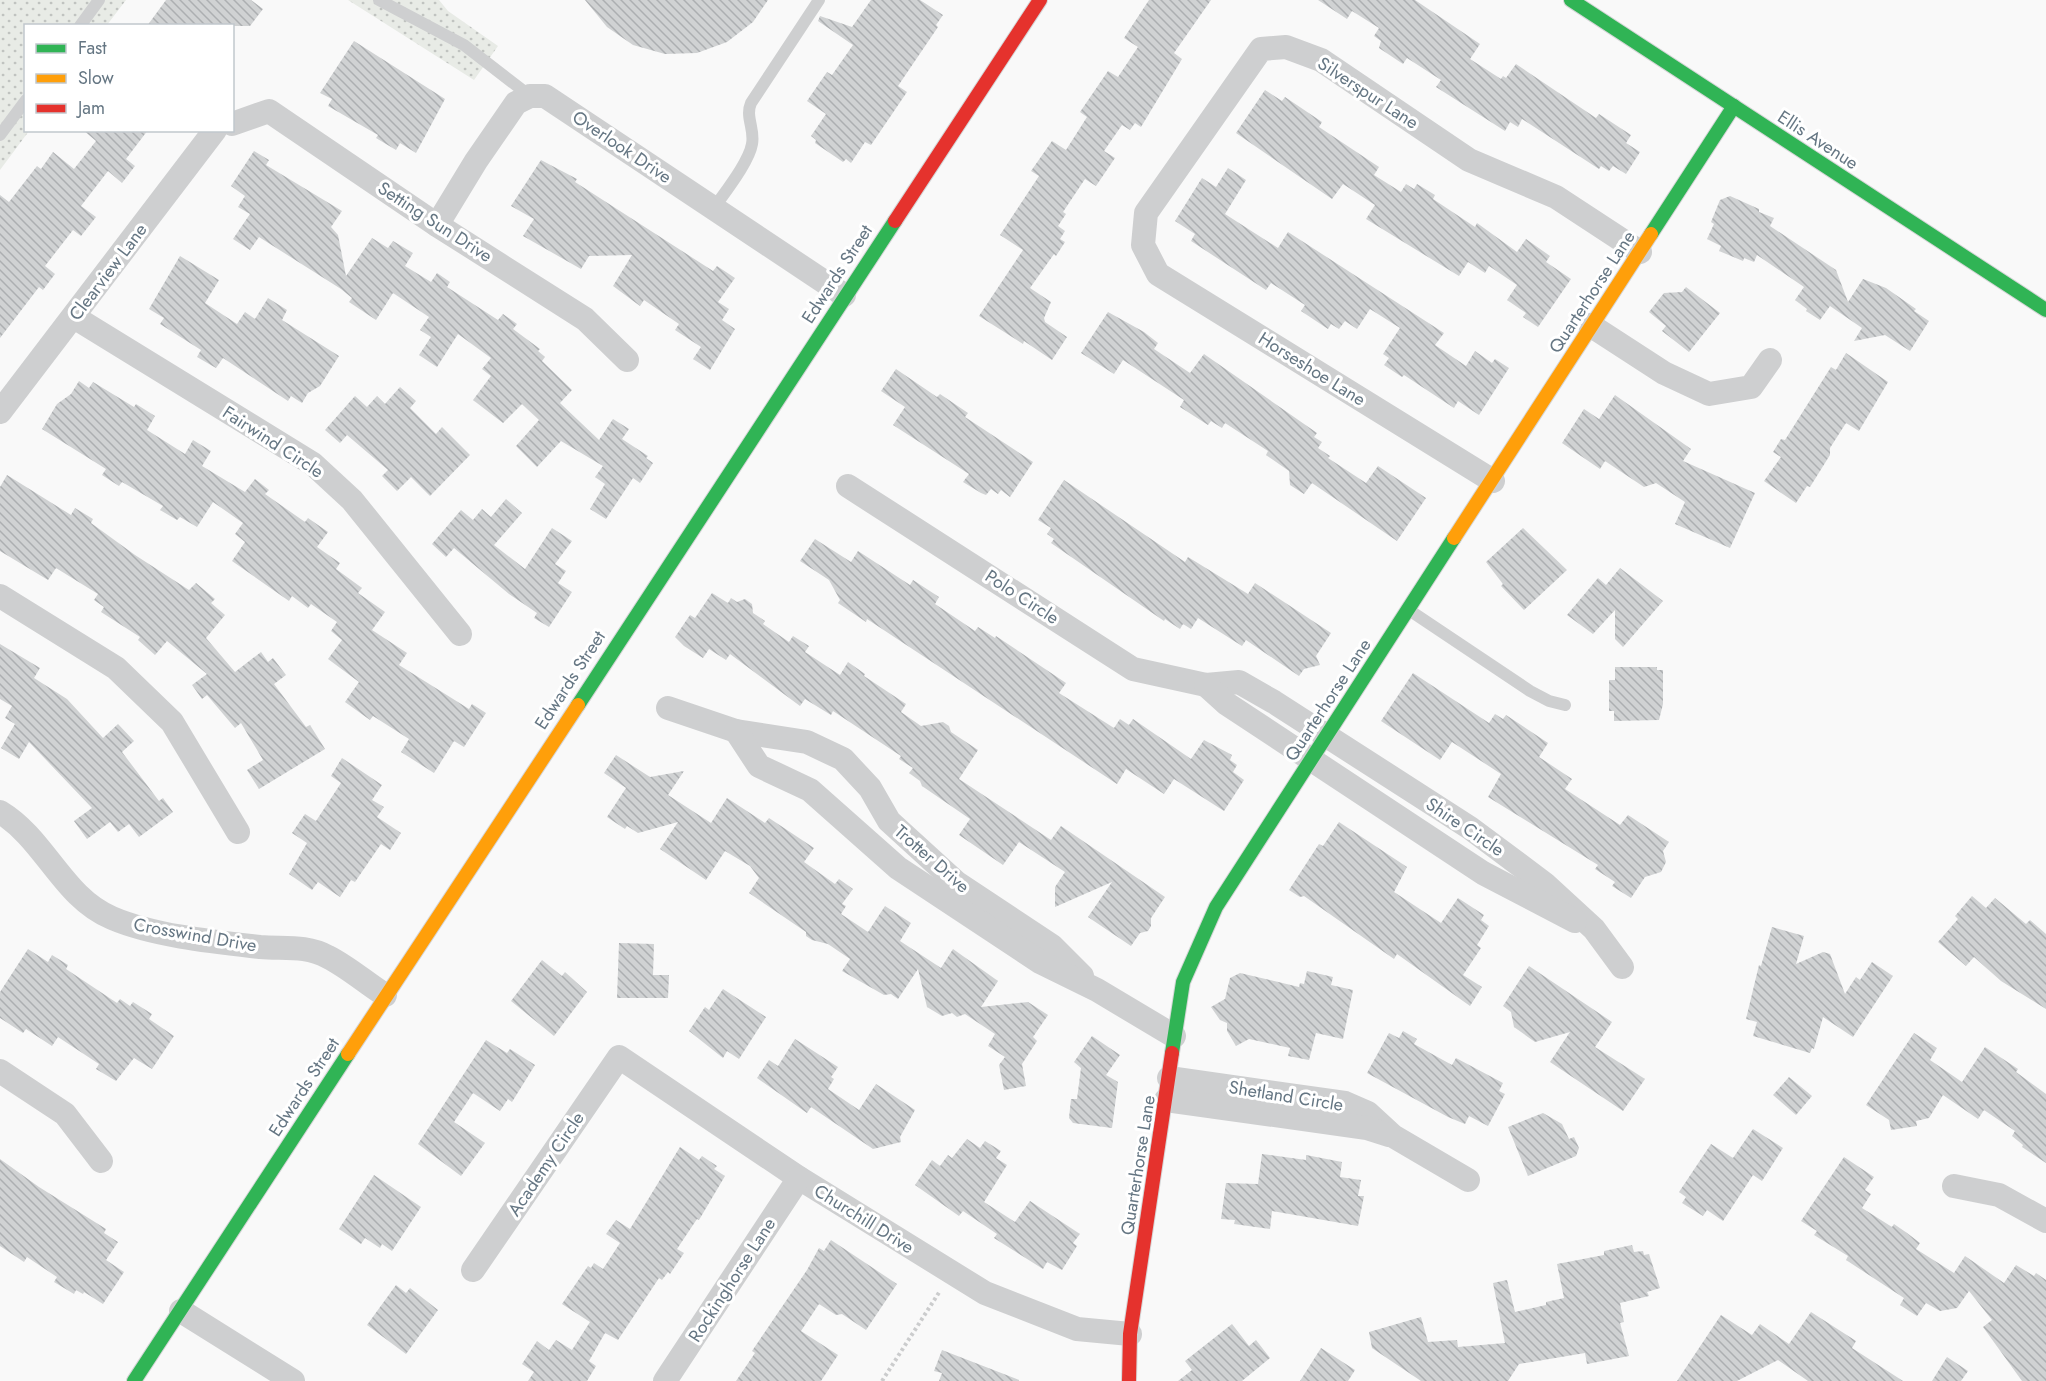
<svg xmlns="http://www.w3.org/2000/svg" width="2046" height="1381" viewBox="0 0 2046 1381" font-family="Jost,sans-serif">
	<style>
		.park { fill: url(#park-dots) }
		.building { fill: url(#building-back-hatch) }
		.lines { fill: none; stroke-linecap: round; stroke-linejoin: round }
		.fast-casing { stroke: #d5d6d7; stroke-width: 16 }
		.slow-casing { stroke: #d5d6d7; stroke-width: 16 }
		.jam-casing { stroke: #d5d6d7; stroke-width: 16 }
		.path { stroke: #cbcccd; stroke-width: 4; stroke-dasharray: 3 3; stroke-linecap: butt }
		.lane { stroke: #cecfd0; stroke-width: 12 }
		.street { stroke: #cecfd0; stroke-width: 24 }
		.fast { stroke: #30b455; stroke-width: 14 }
		.slow { stroke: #ff9f0a; stroke-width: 14 }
		.jam { stroke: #e5322d; stroke-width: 14 }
		.labels { text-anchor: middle; stroke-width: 6; stroke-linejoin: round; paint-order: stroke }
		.street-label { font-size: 18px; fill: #657683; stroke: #fff }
	</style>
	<defs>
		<pattern id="park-dots" width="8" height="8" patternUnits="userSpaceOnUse" patternTransform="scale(1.5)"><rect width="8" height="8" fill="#e8ebe6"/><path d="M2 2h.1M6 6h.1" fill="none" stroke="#c0c3c0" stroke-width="1.8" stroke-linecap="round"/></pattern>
		<pattern id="building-back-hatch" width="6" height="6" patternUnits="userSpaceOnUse" patternTransform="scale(1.5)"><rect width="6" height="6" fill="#d0d2d3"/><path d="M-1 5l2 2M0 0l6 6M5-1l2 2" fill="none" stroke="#acafb1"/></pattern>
	</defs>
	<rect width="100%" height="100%" fill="#f9f9f9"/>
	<g class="park">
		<path d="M0 0H126L107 25 26 26V130L29 131 0 170Z"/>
		<path d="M348 0H439L448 11 498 46 474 80Z"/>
	</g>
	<g class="building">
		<path d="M166 0H251L263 9 250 26H147Z"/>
		<path d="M585 0H768L753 22 727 42 697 53 665 54 633 45 607 27Z"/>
		<path d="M871 0H920L943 15 936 25 938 27 898 86 907 92 871 145 865 142 851 163 846 159 843 162 815 143 816 140 811 136 826 114 807 101 827 72 832 75 853 45 818 21 820 16 852 27Z"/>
		<path d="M1149 0H1211L1174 53 1182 59 1141 127 1135 123 1130 130 1122 125 1104 151 1115 158 1096 186 1085 179 1063 212 1066 214 1058 226 1065 231 1060 239 1065 242 1056 256 1054 254 1030 288 1051 302 1044 318 1045 322 1067 337 1052 360 1024 341 1023 344 979 316 1023 250 1000 235 1039 176 1031 171 1052 141 1066 150 1087 117 1080 112 1108 71 1118 77 1138 47 1124 38Z"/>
		<path d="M1318 0H1415L1480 44 1470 59 1501 79 1503 76 1506 78 1516 64 1596 118 1599 114 1631 135 1626 143 1640 152 1626 174 1613 166 1609 171 1601 166 1599 169 1522 119 1518 127 1510 122 1505 131 1436 87 1441 80 1407 58 1403 64 1379 48 1381 41 1374 36 1379 28 1352 11 1347 19Z"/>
		<path d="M354 41 445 99 416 153 400 143 396 150 376 138 378 135 328 106 332 99 320 93Z"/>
		<path d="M1265 90 1282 101 1285 97 1322 122 1319 127 1379 167 1374 175 1401 192 1406 184 1414 189 1417 184 1435 195 1433 199 1475 227 1477 223 1517 252 1526 239 1550 256 1546 262 1571 279 1538 327 1523 317 1526 313 1507 300 1517 285 1489 266 1485 273 1468 262 1459 276 1366 219 1375 205 1343 184 1332 199 1236 133Z"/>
		<path d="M83 130H148L126 159 135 166 122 183 108 171 81 206 96 217 81 236 73 230 45 266 55 274 43 290 39 287 0 338V195L9 202 37 166 41 169 53 152 74 169 96 141Z"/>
		<path d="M254 151 269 160 266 165 342 211 331 227 338 235 346 276 372 238 388 248 393 241 413 253 405 266 431 282 437 273 450 282 447 287 498 320 503 314 517 324 513 329 540 349 538 351 545 357 542 361 572 390 560 403 599 440 613 419 629 429 622 439 648 456 646 458 653 463 640 483 633 478 606 519 590 509 605 484 595 477 603 466 561 441 537 467 516 446 539 420 522 404 503 423 473 400 491 376 482 369 491 358 458 334 437 367 419 355 431 337 420 330 429 317 393 293 376 320 349 302 352 298 341 289 259 237 250 250 233 239 250 214 238 207 245 196 231 186Z"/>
		<path d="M541 160 577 179 575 182 713 271 717 266 735 278 718 302 729 309 722 320 735 329 710 370 693 359 701 347 675 330 679 324 644 300 640 306 613 286 632 255 589 256 581 269 523 236 534 219 511 206Z"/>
		<path d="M1228 168 1246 180 1225 214 1278 248 1288 232 1444 333 1435 345 1466 366 1475 351 1492 363 1495 359 1509 368 1479 415 1458 401 1454 408 1404 375 1402 377 1384 365 1389 358 1383 354 1400 328 1370 309 1357 329 1345 321 1339 329 1331 324 1328 329 1301 311 1305 305 1271 283 1266 290 1191 241 1195 234 1175 221 1202 178 1216 187Z"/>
		<path d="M1730 196 1759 209V212L1774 218 1770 226 1836 270 1848 302 1863 279 1886 288 1916 309 1914 311 1929 321 1910 351 1885 335 1854 341 1862 328 1830 306 1820 320 1806 311 1807 309 1795 300 1804 287 1757 255 1754 262 1744 258 1743 261 1719 251 1721 246 1707 239 1714 224 1711 222 1720 200Z"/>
		<path d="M180 256 219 280 205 303 237 324 245 312 255 319 268 298 287 310 282 320 339 356 320 386 308 393 302 403 291 396 288 401 223 358 216 368 197 357 201 350 160 324 164 318 149 309Z"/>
		<path d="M1686 287 1720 313 1689 352 1662 331 1666 326 1649 312 1664 293 1682 292Z"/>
		<path d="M1108 312 1144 332 1158 343 1154 349 1190 373 1204 354 1317 433 1314 437 1322 442 1318 448 1330 456 1328 458 1366 483 1378 466 1426 498 1397 541 1312 483 1304 494 1290 485 1289 471 1266 455 1268 451 1225 423 1222 428 1211 421 1208 425 1180 407 1184 400 1123 360 1114 374 1081 353Z"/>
		<path d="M1846 353 1888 382 1859 431 1846 423 1830 448V455L1810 487 1807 486 1796 503 1764 481 1781 457 1773 452 1781 439 1785 440 1831 367 1836 370Z"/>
		<path d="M896 369 937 397 940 394 968 413 965 417 1033 462 1010 497 1001 490 998 494 991 489 986 495 981 493 963 482 969 474 893 425 905 407 881 391Z"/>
		<path d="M79 381 89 388 93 382 134 407 136 404 155 416 147 430 185 454 193 440 211 451 202 466 245 492 255 479 269 490 265 494 305 522 308 518 328 532 317 547 340 563 336 569 362 588 358 593 385 612 372 630 407 653 399 665 469 709 472 704 486 713 464 747 454 741 434 773 401 752 409 739 373 716 370 720 345 702 359 682 328 659 342 640 331 631 337 622 311 604 308 608 292 596 289 601 232 561 245 542 235 534 243 523 213 502 197 527 180 517 177 520 160 510 163 506 122 482 119 486 102 475 106 469 42 429 57 404 71 394Z"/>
		<path d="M400 387 416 401 410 408 436 434 442 427 470 455 430 496 411 477 397 491 382 476 388 470 347 435 340 443 325 430 355 396 367 407 377 396 385 404Z"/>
		<path d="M1615 395 1691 449 1683 461 1755 493 1730 548 1675 524 1685 502 1656 483 1644 487 1605 461 1600 469 1562 443 1584 409 1599 419Z"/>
		<path d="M7 475 71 515 75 508 93 519 91 523 135 555 189 590 196 583 215 599 211 603 225 615 206 638 235 672 261 652 268 662 273 658 286 675 274 684 306 727 310 725 325 749 259 789 247 770 263 760 241 723 235 728 207 695 202 699 192 685 207 674 167 641 155 655 138 640 140 637 101 612 104 607 94 600 98 594 56 568 48 580 0 551V487Z"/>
		<path d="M1064 480 1185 562 1188 557 1248 594 1255 583 1331 633 1316 656 1320 665 1304 669 1299 676 1246 640 1242 646 1198 618 1191 629 1183 624 1180 629 1165 619 1164 621 1051 543 1054 539 1047 534 1051 528 1038 520Z"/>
		<path d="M506 499 522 513 494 545 525 569 552 528 572 541 555 564 566 571 558 583 572 592 549 627 534 618 537 613 509 594 454 548 446 557 432 544 461 510 473 520 482 509 491 517Z"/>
		<path d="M1523 528 1567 570 1524 610 1501 586 1503 584 1486 562Z"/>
		<path d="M815 539 851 562 858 551 910 585 913 580 939 597 935 604 975 631 978 627 995 638 996 636 1066 683 1059 693 1114 728 1120 719 1129 725 1133 719 1191 759 1204 740 1232 755 1230 760 1237 765 1233 772 1244 780 1224 811 1174 779 1164 794 1126 769 1117 784 867 619 866 622 838 603 840 600 829 580 800 561Z"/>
		<path d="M1620 568 1663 601 1623 647 1615 639V610L1593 634 1567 615 1598 578 1606 585Z"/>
		<path d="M712 593 728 603 731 598 737 602 745 599 752 604 753 613 765 621 763 624 789 642 793 636 809 646 805 652 840 675 848 662 865 674 864 676 906 704 901 712 921 726 943 722 949 726 951 732 978 750 959 779 1051 840 1061 826 1165 897 1151 918V926L1148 931 1140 933 1131 946 1088 917 1112 882 1055 907V887L1065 872 1019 842 1003 865 959 835 970 819 922 786 920 781 909 773 913 768 899 759 901 756 833 711 831 715 805 699 800 706 730 654 726 660 709 649 703 658 684 646 675 637 690 615 695 618Z"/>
		<path d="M0 644 40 668 34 678 67 699 103 738 118 724 134 741 122 752 159 801 163 798 173 812 139 837 129 824 118 832 110 822 87 839 74 821 92 808 29 742 19 759 1 748 15 724 5 718 12 706 0 699Z"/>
		<path d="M1615 667H1657V670H1663V704L1659 720 1614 721V711H1609V680H1615Z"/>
		<path d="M1413 673 1489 723 1495 714 1503 719 1506 715 1548 743 1539 757 1572 779 1565 789 1620 825 1628 815 1669 842 1663 851 1666 862 1661 872 1645 877 1631 898 1612 886 1615 882 1595 869 1598 865 1488 797 1501 774 1452 742 1440 760 1381 721Z"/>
		<path d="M616 755 650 777 684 771 668 795 711 823 727 798 765 823 769 818 814 848 804 862 835 884 839 879 853 889 842 904 846 906 841 914 868 932 885 906 911 923 900 941 941 968 953 949 998 981 981 1007 1028 1002 1048 1015 1033 1037 1037 1041 1022 1064 1026 1086 1004 1090 999 1065 1005 1057 988 1046 995 1034 965 1014 957 1017 952 1013 942 1016 927 1007 918 969 898 999 891 994 884 995 842 971 850 959 828 944 812 940 806 936V932L749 893 759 878 750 866 725 851 706 880 660 849 678 822 638 833 627 826 625 829 607 817 626 788 604 773Z"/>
		<path d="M342 758 382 785 372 800 384 807 377 817 401 833 390 850 381 844 355 882 351 880 340 897 318 882 312 890 289 874 307 843 292 833 305 814 316 821 341 783 331 776Z"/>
		<path d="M1339 822 1407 867 1394 892 1441 923 1458 898 1484 915 1481 920 1489 926 1477 945 1481 948 1463 975 1482 987 1470 1006 1397 954 1394 959 1304 896 1300 897 1289 890 1319 844 1323 846Z"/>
		<path d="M1972 896 1986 908 1995 898 2026 924 2030 920 2046 934V1009L2001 981 1974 957 1966 966 1938 942 1958 919 1955 916Z"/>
		<path d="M1772 927 1804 936 1796 964 1823 952 1830 954 1845 994 1856 977 1860 980 1872 962 1893 976 1853 1037 1823 1017 1814 1049 1812 1048 1810 1053 1753 1036 1757 1022 1746 1019 1759 965 1761 966Z"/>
		<path d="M619 943 654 944 653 975H669L668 998H617Z"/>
		<path d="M28 949 48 962 52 955 68 965 66 969 117 1003 120 999 130 1006 133 1002 152 1014 149 1019 174 1036 152 1069 134 1058 116 1081 96 1069 99 1064 58 1037 52 1046 26 1029 23 1033 0 1018V992Z"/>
		<path d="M542 960 562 976 565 972 587 992 554 1036 511 1001Z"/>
		<path d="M1529 966 1612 1022 1595 1047 1645 1079 1623 1111 1550 1062 1570 1032 1535 1042 1514 1027 1511 1012 1503 1006Z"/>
		<path d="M1307 971 1333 977 1331 985 1353 990 1343 1039 1316 1033 1309 1060 1288 1056 1290 1048 1249 1039 1236 1046 1227 1031V1023L1220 1020 1211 1007 1225 999 1230 978 1240 973 1299 987 1300 983 1304 984Z"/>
		<path d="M723 989 766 1017 739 1059 727 1051 723 1058 689 1031 705 1007 709 1010Z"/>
		<path d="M1403 1031 1417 1039 1414 1044 1452 1065 1456 1058 1503 1083 1499 1091 1505 1094 1488 1126 1469 1116 1465 1124 1448 1117 1367 1073 1389 1033 1399 1038Z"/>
		<path d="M1914 1033 1937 1048 1930 1060 1962 1082 1985 1047 2018 1069 2016 1072 2046 1094V1163L2022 1147 2023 1145 2012 1136 2015 1131 1984 1110 1978 1119 1943 1095 1929 1118 1916 1121 1917 1126 1891 1130 1889 1120 1866 1105Z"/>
		<path d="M1092 1036 1120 1055 1106 1075 1118 1082 1112 1128 1073 1123 1069 1118 1071 1099H1077L1081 1068 1074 1062Z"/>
		<path d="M795 1039 838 1067 831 1077 834 1079 828 1089 859 1110 876 1084 915 1110 900 1137 901 1142 873 1149 811 1107 807 1113 757 1078 769 1060 778 1066Z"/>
		<path d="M486 1040 507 1053 510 1049 535 1065 512 1102 508 1099 500 1111 473 1093 454 1122 485 1143 461 1176 418 1144Z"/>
		<path d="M1789 1077 1812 1096 1796 1115 1773 1095Z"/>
		<path d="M1543 1113 1562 1124 1569 1139 1574 1137 1579 1148 1576 1156 1528 1176 1508 1127Z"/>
		<path d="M1753 1129 1783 1148 1762 1181 1753 1175 1723 1221 1707 1210 1703 1216 1682 1203 1686 1197 1679 1192 1711 1144 1733 1158Z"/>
		<path d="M967 1139 980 1148 985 1141 1001 1151 996 1158 1007 1165 984 1202 1015 1222 1030 1201 1080 1234 1073 1243 1077 1246 1062 1270 1047 1262 1043 1269 994 1238 997 1234 963 1211 959 1216 915 1185 932 1160 940 1166 948 1155 952 1158Z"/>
		<path d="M680 1147 699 1160 702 1156 717 1166 714 1169 725 1176 699 1220 697 1219 677 1249 684 1253 670 1274 668 1272 662 1280 659 1278 618 1340 605 1333 589 1361 596 1366 587 1381H528L534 1372 522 1364 537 1341 549 1350 556 1340 572 1350 590 1322 562 1304 588 1266 591 1268 594 1263 603 1269 620 1243 606 1234 616 1220 630 1229Z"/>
		<path d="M1262 1154 1306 1160V1155L1342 1162 1340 1177 1361 1180 1358 1196H1364L1358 1226 1272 1211 1270 1229 1234 1224 1235 1220 1221 1219 1226 1183 1258 1184Z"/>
		<path d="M1844 1157 1874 1177 1865 1190 1871 1194 1862 1208 1892 1227 1894 1224 1907 1233 1920 1243 1916 1249 1954 1273 1965 1256 2004 1283 2016 1265 2034 1276 2036 1273 2046 1280V1381H2022L1983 1327 1992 1320 1969 1291 1957 1308 1940 1311 1926 1303 1917 1316 1900 1305 1904 1298 1846 1260 1848 1256 1814 1235 1817 1231 1801 1221Z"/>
		<path d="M0 1159 39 1187 106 1229 104 1233 118 1242 106 1260 124 1272 103 1304 84 1292 83 1294 76 1290 74 1294 54 1282 57 1277 27 1257 24 1262 0 1246Z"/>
		<path d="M374 1175 421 1207 392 1251 382 1244 380 1248 365 1238 361 1244 339 1229Z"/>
		<path d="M831 1240 897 1284 866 1330 842 1314 836 1315 819 1304 801 1331 838 1355 821 1381H736L755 1353 752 1351 807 1270 819 1248 824 1251Z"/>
		<path d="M1632 1245 1634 1252 1643 1251 1644 1255 1649 1254 1660 1288 1647 1292 1649 1296 1620 1303 1624 1322 1620 1323 1629 1356 1587 1364 1585 1353 1519 1364 1508 1381H1421L1372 1348 1369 1332 1421 1317 1428 1342 1457 1340 1458 1347 1505 1343 1493 1283 1507 1280 1515 1312 1546 1305V1302L1564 1298 1557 1264 1604 1255V1251Z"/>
		<path d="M396 1285 406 1293 410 1288 438 1310 406 1354 367 1325Z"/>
		<path d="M1811 1312 1856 1341 1852 1348 1903 1381H1808L1778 1360 1737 1381H1677L1721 1315 1752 1335 1760 1324 1789 1344Z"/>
		<path d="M1232 1324 1249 1346 1256 1340 1270 1358 1242 1381H1178L1192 1370 1185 1361Z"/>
		<path d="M1321 1348 1355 1370 1348 1381H1300Z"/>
		<path d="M942 1350 1019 1380V1381H939L942 1373 934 1371Z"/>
		<path d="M1947 1357 1968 1371 1961 1381H1932Z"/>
	</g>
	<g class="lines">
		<defs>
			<g id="fast">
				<path d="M1571 0 2046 310"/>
				<path d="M1651 234 1734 106"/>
				<path d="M578 705 895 221"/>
				<path d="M1172 1053 1183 982 1216 907 1454 538"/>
				<path d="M134 1381 348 1054"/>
			</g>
			<g id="slow">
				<path d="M1454 538 1651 234"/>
				<path d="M348 1054 578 705"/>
			</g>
			<g id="jam">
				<path d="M895 221 1040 0"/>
				<path d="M1129 1381 1130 1334 1172 1053"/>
			</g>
		</defs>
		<use href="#fast" class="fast-casing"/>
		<use href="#slow" class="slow-casing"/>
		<use href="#jam" class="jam-casing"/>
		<path class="path" d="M882 1381 940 1291"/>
		<g class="lane">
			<path d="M379 0 464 45 530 96"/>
			<path d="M80 26 99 0"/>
			<path d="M0 135 26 100"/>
			<path d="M714 208C725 192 749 162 752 144 755 129 745 117 751 103L819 0"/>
			<path d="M1409 610 1530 691 1549 701 1565 705"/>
		</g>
		<g class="street">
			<path d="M232 124 269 111 437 225 585 319 627 360"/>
			<path d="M437 225 476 161 516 103 530 96H545L844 295"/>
			<path d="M74 317 313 464 352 500 460 634"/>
			<path d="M1590 325 1664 373 1709 394 1751 387 1770 360"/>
			<path d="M0 412 215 130"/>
			<path d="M1493 481 1158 274 1143 245 1146 213 1261 49 1286 47 1321 60 1469 160 1556 197 1640 252"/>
			<path d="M848 486 1133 669 1206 685 1239 682 1274 702 1470 828 1545 884 1594 929 1622 967"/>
			<path d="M0 596 116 668 172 722 238 832"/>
			<path d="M1206 685 1227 704 1483 873 1575 921"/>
			<path d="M668 708 736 731 807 742 843 759 870 788 889 821 957 883 1052 946 1082 976"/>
			<path d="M736 731 759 766 810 790 898 868 1040 962 1097 990 1174 1036"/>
			<path d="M0 812C45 839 63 898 112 918 154 936 215 942 260 947 284 949 306 945 328 957 348 967 366 983 385 995"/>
			<path d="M0 1071 65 1114 101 1161"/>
			<path d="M1169 1078 1345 1103 1368 1113 1393 1136 1468 1180"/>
			<path d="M1166 1100 1367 1128 1389 1135"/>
			<path d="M1954 1186 1999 1195 2046 1221"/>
			<path d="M473 1270 619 1057 799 1178 985 1293 1077 1329 1130 1334"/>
			<path d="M181 1311 293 1381"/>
			<path d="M665 1381 799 1178"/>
		</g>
		<use href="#fast" class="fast"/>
		<use href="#slow" class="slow"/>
		<use href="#jam" class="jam"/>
	</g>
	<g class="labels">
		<g class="street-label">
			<text transform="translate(1368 93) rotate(33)" y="6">Silverspur Lane</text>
			<text transform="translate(1818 140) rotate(33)" y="6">Ellis Avenue</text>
			<text transform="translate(622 147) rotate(34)" y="6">Overlook Drive</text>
			<text transform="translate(435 222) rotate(33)" y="6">Setting Sun Drive</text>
			<text transform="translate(108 272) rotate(-53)" y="6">Clearview Lane</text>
			<text transform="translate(837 274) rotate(-57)" y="6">Edwards Street</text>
			<text transform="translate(1592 292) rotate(-57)" y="6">Quarterhorse Lane</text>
			<text transform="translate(1312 369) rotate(32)" y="6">Horseshoe Lane</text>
			<text transform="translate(273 442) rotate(33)" y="6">Fairwind Circle</text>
			<text transform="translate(1022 597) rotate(33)" y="6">Polo Circle</text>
			<text transform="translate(570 680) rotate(-57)" y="6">Edwards Street</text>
			<text transform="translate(1328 700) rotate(-57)" y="6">Quarterhorse Lane</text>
			<text transform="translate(1465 827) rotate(34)" y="6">Shire Circle</text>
			<text transform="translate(932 859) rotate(41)" y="6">Trotter Drive</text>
			<text transform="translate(195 935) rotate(10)" y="6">Crosswind Drive</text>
			<text transform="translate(304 1087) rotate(-57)" y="6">Edwards Street</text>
			<text transform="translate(1286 1096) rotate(9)" y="6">Shetland Circle</text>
			<text transform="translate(546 1164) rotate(-56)" y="6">Academy Circle</text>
			<text transform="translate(1138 1165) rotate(-81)" y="6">Quarterhorse Lane</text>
			<text transform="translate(864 1219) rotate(32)" y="6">Churchill Drive</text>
			<text transform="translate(732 1280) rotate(-57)" y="6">Rockinghorse Lane</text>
		</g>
	</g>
	<rect x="24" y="24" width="210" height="108" fill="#ffffff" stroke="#c1c8cd" stroke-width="1.5"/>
	<rect x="36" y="44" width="30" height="9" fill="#30b455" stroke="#c1c8cd" stroke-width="1.5"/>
	<text x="78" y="54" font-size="18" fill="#657683">Fast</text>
	<rect x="36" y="74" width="30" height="9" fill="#ff9f0a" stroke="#c1c8cd" stroke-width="1.5"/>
	<text x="78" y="84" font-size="18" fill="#657683">Slow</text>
	<rect x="36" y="104" width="30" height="9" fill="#e5322d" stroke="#c1c8cd" stroke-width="1.5"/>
	<text x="78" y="114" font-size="18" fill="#657683">Jam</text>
</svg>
